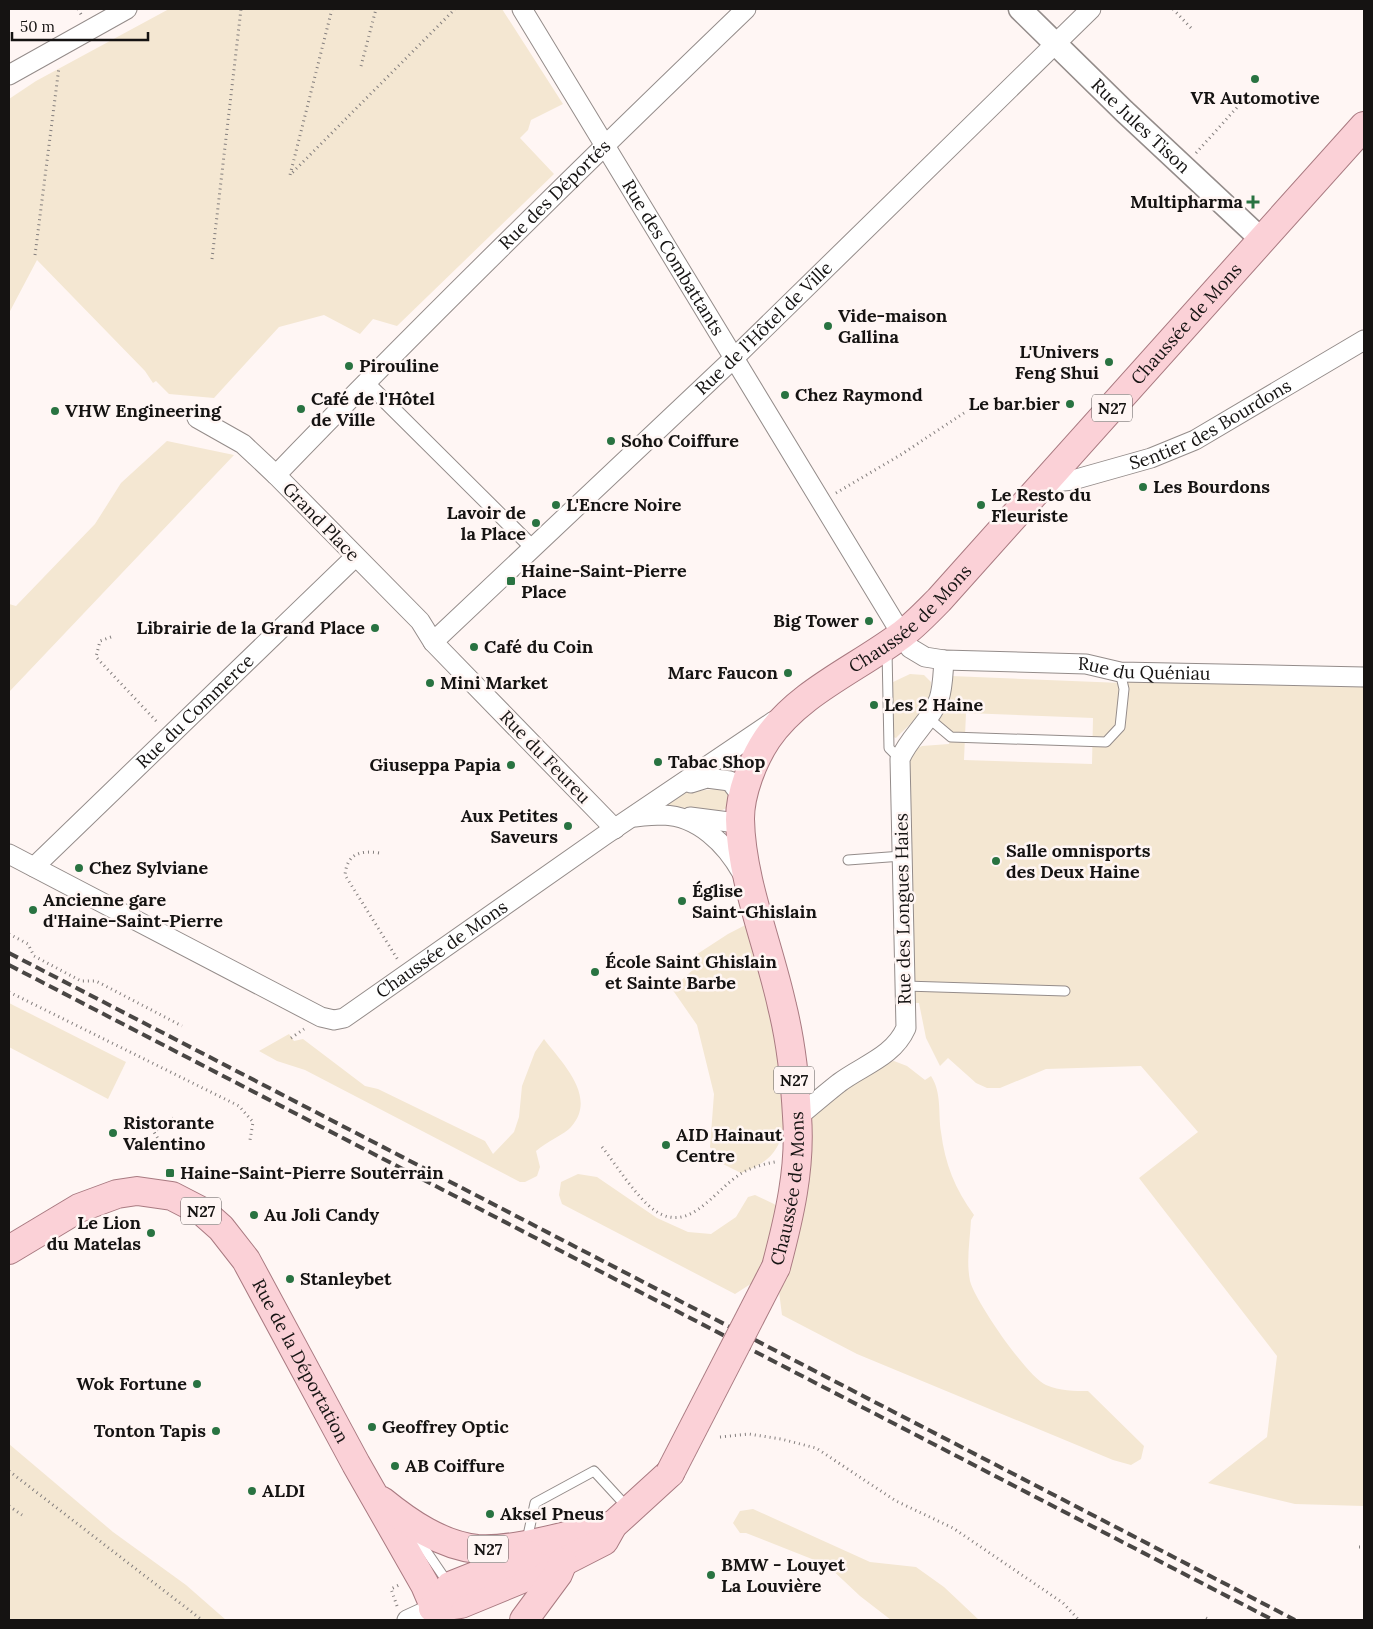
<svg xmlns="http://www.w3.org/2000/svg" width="1373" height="1629" viewBox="0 0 1373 1629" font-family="Lora,serif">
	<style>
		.green { fill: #f4e7d2; fill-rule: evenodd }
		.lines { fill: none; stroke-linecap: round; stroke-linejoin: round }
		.service-casing { stroke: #948c8a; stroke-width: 11 }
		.pedestrian-casing { stroke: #948c8a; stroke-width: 16 }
		.minor-casing { stroke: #948c8a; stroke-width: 21 }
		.tertiary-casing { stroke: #948c8a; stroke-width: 25 }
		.primary-casing { stroke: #a97a81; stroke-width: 30 }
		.path { stroke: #837e7d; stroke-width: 3; stroke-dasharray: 1 4; stroke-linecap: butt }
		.service { stroke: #fff; stroke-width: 9 }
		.pedestrian { stroke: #fff; stroke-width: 14 }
		.minor { stroke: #fff; stroke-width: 19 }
		.tertiary { stroke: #fff; stroke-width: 22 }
		.primary { stroke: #fbd1d7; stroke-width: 28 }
		.rail { stroke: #494644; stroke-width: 4; stroke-dasharray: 10 5; stroke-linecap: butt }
		.primary-bridge-casing { stroke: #a97a81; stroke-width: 30; stroke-linecap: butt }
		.primary-bridge { stroke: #fbd1d7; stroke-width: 28 }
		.poi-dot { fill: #297341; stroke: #fff6f4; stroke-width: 2 }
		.labels { text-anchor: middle; stroke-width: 5; stroke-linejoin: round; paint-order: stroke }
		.shield { fill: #fff6f4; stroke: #5b5756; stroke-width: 1 }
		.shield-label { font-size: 16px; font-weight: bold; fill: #151312 }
		.poi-label { font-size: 18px; font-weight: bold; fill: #151312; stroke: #fff6f4; text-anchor: start }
		.street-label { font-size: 18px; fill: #151312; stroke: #fff6f4 }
	</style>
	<rect width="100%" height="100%" fill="#fff6f4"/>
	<g class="green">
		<path d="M169 9H502L563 104 531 120 528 130 520 138 554 174 397 326 373 319 360 334 324 315 279 327 214 398 169 394 156 381 153 383 145 371 37 260 9 313V99L36 81Z"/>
		<path d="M167 441 234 455 9 692V604L16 606 95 524 121 483Z"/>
		<path d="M1120 672 1364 677V1506L1295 1504 1208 1483 1267 1437 1277 1356 1139 1178 1198 1132 1141 1066 1046 1069 1000 1088H987L976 1083 948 1058 940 1066 926 1038 919 1003H905V766L912 751 922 746 949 744 951 737 932 721 951 676 1122 683ZM966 713 1093 718 1092 764 964 760Z"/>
		<path d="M910 674 924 675 931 682C932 707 912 722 896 738L891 736V683Z"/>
		<path d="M715 789H724L731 793 729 807 720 811 666 806 687 792Z"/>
		<path d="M759 918 788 1122C776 1153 773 1160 741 1173L721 1163 710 1147 714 1094 697 1025 672 989 697 966 688 960 728 934Z"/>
		<path d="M9 1003 126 1062 108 1099 9 1047Z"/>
		<path d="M289 1034 294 1041 303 1039 365 1086 378 1089 485 1141 493 1154 514 1132 519 1117 522 1086 535 1052 544 1039C562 1063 598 1097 571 1127 565 1134 546 1142 536 1151L540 1167 537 1176 525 1182H520L305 1070 277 1061 259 1051Z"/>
		<path d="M894 1061 907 1066 925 1080 931 1076C942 1093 938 1113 941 1132 945 1164 955 1189 974 1215L971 1220C970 1240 966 1261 970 1281 975 1301 1028 1378 1046 1385 1060 1391 1074 1391 1088 1391L1144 1446 1141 1459 1131 1465 1113 1460 857 1354 782 1315 776 1268 735 1294 562 1204 559 1195 561 1182 578 1174 597 1177 657 1218 688 1232 711 1234 736 1217 748 1197 755 1195 774 1204 789 1216 798 1117 884 1063Z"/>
		<path d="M9 1444 113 1532 186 1585 226 1620H9Z"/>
		<path d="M753 1509 870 1562 916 1567 944 1587 979 1620H891L860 1596 827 1565 746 1533H740L733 1523 740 1511Z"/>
	</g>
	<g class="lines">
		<defs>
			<g id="service">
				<path d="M887 651 889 748 900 759"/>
				<path d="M932 714V721L951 737 1106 742 1120 727 1124 689 1120 672"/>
				<path d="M848 860 902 856"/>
				<path d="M905 986 1065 991"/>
				<path d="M416 1536 448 1583"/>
				<path d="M527 1540 535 1503 594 1471 628 1508"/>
			</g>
			<path id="pedestrian" d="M366 382 533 548"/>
			<g id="minor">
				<path id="s1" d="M522 9 910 648 925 657 944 660 1086 664 1120 672 1364 677"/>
				<path d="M9 75 127 9"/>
				<path d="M197 418 243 444 276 475"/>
				<path id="s2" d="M1044 483 1073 480 1151 458 1195 440 1364 340"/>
				<path id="s3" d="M433 642 733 359 1091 9"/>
				<path d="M691 783 707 778 730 781 744 799"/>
				<path d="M635 817C644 816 654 815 663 815 698 816 726 844 742 873"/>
				<path d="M690 817 729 822 740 817"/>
				<path id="s4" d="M615 829 433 642 420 621 276 475C429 316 587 162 746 9"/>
				<path id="s5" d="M9 854 321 1017 334 1020 344 1018 605 835 774 721"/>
				<path id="s6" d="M34 867 355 557"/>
				<path d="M798 1117C811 1106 825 1094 839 1083 863 1065 893 1057 906 1028L900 759C909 737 930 722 939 699 943 687 943 672 944 660"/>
				<path d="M407 1620 433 1608"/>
			</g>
			<g id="tertiary">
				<path id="s7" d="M1020 9 1124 111 1262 240"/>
			</g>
			<g id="primary">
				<path id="s8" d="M9 1250 79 1208 117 1194 137 1191 172 1196 203 1212 221 1228 246 1260 356 1464 425 1585 440 1620"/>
				<path id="s9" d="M776 1267C789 1218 801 1168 797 1116 795 1079 791 1042 782 1006 769 946 741 880 740 819 740 793 753 760 767 739 798 693 856 669 900 636 914 626 927 612 939 600L1364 126"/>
				<path d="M382 1501C409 1523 441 1545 477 1549 516 1552 573 1533 613 1525"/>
				<path d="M433 1608 461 1604 563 1562 604 1541 613 1525 670 1473"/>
				<path d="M433 1608 450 1586 528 1555"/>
				<path d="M524 1620 558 1574 563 1562"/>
			</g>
		</defs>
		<use href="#service" class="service-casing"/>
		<use href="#pedestrian" class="pedestrian-casing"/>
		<use href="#minor" class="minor-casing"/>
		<use href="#tertiary" class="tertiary-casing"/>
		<use href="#primary" class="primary-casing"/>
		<g class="path">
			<path d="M78 9 82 16"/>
			<path d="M332 9 290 175 455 9"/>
			<path d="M1173 9 1191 28"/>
			<path d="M361 66 376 9"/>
			<path d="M1196 153 1241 103"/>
			<path d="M35 255 59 67"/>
			<path d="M212 259 241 9"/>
			<path d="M836 493 902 454 967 411"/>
			<path d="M111 637 100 641 96 657 158 723"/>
			<path d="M379 853C360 850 347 854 345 875L398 960"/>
			<path d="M9 934 28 944 34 956 81 981H96L182 1026"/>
			<path d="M9 992 239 1106 253 1122 250 1140"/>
			<path d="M291 1038 304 1029"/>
			<path d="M160 1142 154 1132 173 1118"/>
			<path d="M602 1147C617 1166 631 1189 648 1205 687 1241 713 1190 742 1173 752 1167 764 1164 775 1162"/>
			<path d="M720 1437 749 1434 781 1439 816 1448 896 1501 953 1528 1063 1603 1079 1620"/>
			<path d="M9 1471 202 1620"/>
			<path d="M9 1506 22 1515"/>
			<path d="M1359 1547H1364"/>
			<path d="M397 1606 391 1589 401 1584"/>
			<path d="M1206 1618 1210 1620"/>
		</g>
		<use href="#service" class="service"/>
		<use href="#pedestrian" class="pedestrian"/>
		<use href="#minor" class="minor"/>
		<use href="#tertiary" class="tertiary"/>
		<use href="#primary" class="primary"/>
		<g class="rail">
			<path d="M9 953 1295 1620"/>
			<path d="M9 965 1273 1620"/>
		</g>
		<defs>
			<path id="primary-bridge" d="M670 1473 776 1267"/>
		</defs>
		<use href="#primary-bridge" class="primary-bridge-casing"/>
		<use href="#primary-bridge" class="primary-bridge"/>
	</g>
	<g class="poi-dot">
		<circle cx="1255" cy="79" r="5"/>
		<path d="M1250.5 194.5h5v5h5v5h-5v5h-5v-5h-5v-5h5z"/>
		<circle cx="828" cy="326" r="5"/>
		<circle cx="1109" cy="362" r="5"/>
		<circle cx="349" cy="366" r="5"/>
		<circle cx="785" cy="395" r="5"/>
		<circle cx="1070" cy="404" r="5"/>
		<circle cx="301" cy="409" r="5"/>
		<circle cx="55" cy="411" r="5"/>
		<circle cx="611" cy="441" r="5"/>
		<circle cx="1143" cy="487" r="5"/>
		<circle cx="556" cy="505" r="5"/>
		<circle cx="981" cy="505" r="5"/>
		<circle cx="536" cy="523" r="5"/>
		<rect x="506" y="576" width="10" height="10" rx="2.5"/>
		<circle cx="869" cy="621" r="5"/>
		<circle cx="375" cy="628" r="5"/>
		<circle cx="474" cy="647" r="5"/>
		<circle cx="788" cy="673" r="5"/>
		<circle cx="430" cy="683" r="5"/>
		<circle cx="874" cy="705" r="5"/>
		<circle cx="658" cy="762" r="5"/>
		<circle cx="511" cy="765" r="5"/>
		<circle cx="568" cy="826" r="5"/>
		<circle cx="996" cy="861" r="5"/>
		<circle cx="79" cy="868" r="5"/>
		<circle cx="682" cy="901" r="5"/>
		<circle cx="33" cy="910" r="5"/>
		<circle cx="595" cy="972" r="5"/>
		<circle cx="113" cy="1133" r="5"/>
		<circle cx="666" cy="1145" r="5"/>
		<rect x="165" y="1168" width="10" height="10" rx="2.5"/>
		<circle cx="254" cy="1215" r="5"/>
		<circle cx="151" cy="1233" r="5"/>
		<circle cx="290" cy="1279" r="5"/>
		<circle cx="197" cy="1384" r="5"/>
		<circle cx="372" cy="1427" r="5"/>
		<circle cx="216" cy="1431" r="5"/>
		<circle cx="395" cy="1466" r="5"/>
		<circle cx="252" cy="1491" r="5"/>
		<circle cx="490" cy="1514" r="5"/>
		<circle cx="711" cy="1575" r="5"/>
	</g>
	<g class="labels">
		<g class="shield">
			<rect x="1092" y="394.5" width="40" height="27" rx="4"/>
			<rect x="774" y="1066.5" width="40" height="27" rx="4"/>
			<rect x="181" y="1197.5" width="40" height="27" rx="4"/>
			<rect x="468" y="1535.5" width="40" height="27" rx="4"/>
		</g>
		<g class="shield-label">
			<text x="1112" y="414">N27</text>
			<text x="794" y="1086">N27</text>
			<text x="201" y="1217">N27</text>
			<text x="488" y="1555">N27</text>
		</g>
		<g class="poi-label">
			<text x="1255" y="104" text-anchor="middle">VR Automotive</text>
			<text x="1243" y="208" text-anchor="end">Multipharma</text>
			<text x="838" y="322">Vide-maison<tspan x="838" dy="21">Gallina</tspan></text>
			<text x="1099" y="358" text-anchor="end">L'Univers<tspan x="1099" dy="21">Feng Shui</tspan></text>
			<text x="359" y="372">Pirouline</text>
			<text x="795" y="401">Chez Raymond</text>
			<text x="311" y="405">Café de l'Hôtel<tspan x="311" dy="21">de Ville</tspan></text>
			<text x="1060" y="410" text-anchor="end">Le bar.bier</text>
			<text x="65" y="417">VHW Engineering</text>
			<text x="621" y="447">Soho Coiffure</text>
			<text x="1153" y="493">Les Bourdons</text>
			<text x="991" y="501">Le Resto du<tspan x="991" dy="21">Fleuriste</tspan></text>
			<text x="566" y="511">L'Encre Noire</text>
			<text x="526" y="519" text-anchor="end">Lavoir de<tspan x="526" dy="21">la Place</tspan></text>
			<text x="521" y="577">Haine-Saint-Pierre<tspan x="521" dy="21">Place</tspan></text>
			<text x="859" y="627" text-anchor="end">Big Tower</text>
			<text x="365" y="634" text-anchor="end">Librairie de la Grand Place</text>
			<text x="484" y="653">Café du Coin</text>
			<text x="778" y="679" text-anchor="end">Marc Faucon</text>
			<text x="440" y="689">Mini Market</text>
			<text x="884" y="711">Les 2 Haine</text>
			<text x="668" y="768">Tabac Shop</text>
			<text x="501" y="771" text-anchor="end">Giuseppa Papia</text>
			<text x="558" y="822" text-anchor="end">Aux Petites<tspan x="558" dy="21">Saveurs</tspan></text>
			<text x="1006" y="857">Salle omnisports<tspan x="1006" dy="21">des Deux Haine</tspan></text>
			<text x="89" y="874">Chez Sylviane</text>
			<text x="692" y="897">Église<tspan x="692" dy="21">Saint-Ghislain</tspan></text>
			<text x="43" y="906">Ancienne gare<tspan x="43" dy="21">d'Haine-Saint-Pierre</tspan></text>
			<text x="605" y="968">École Saint Ghislain<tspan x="605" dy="21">et Sainte Barbe</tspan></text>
			<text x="123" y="1129">Ristorante<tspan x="123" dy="21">Valentino</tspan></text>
			<text x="676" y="1141">AID Hainaut<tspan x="676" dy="21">Centre</tspan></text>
			<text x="180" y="1179">Haine-Saint-Pierre Souterrain</text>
			<text x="264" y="1221">Au Joli Candy</text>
			<text x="141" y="1229" text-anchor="end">Le Lion<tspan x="141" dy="21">du Matelas</tspan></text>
			<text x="300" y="1285">Stanleybet</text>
			<text x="187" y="1390" text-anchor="end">Wok Fortune</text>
			<text x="382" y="1433">Geoffrey Optic</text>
			<text x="206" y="1437" text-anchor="end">Tonton Tapis</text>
			<text x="405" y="1472">AB Coiffure</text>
			<text x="262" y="1497">ALDI</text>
			<text x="500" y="1520">Aksel Pneus</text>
			<text x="721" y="1571">BMW - Louyet<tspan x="721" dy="21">La Louvière</tspan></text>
		</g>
		<g class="street-label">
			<text dy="6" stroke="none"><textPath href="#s7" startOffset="168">Rue Jules Tison</textPath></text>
			<text dy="6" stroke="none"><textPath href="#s4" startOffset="886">Rue des Déportés</textPath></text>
			<text dy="6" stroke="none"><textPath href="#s1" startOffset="291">Rue des Combattants</textPath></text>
			<text dy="6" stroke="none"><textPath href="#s9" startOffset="1135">Chaussée de Mons</textPath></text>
			<text dy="6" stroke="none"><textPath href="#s3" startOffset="456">Rue de l'Hôtel de Ville</textPath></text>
			<text dy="6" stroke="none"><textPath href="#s2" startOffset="178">Sentier des Bourdons</textPath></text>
			<text transform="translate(321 522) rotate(46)" y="6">Grand Place</text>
			<text dy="6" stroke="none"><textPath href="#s9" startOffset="730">Chaussée de Mons</textPath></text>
			<text dy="6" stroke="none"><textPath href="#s1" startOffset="985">Rue du Quéniau</textPath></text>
			<text dy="6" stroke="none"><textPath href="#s6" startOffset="224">Rue du Commerce</textPath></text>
			<text transform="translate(545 757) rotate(46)" y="6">Rue du Feureu</text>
			<text transform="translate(903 909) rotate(-91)" y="6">Rue des Longues Haies</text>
			<text dy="6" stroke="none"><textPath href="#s5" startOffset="495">Chaussée de Mons</textPath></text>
			<text dy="6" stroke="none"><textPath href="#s9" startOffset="80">Chaussée de Mons</textPath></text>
			<text dy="6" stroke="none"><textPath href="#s8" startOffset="392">Rue de la Déportation</textPath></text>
		</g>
	</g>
	<rect width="1373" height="1629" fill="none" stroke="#151312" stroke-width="20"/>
	<path d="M12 32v8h136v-8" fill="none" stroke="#151312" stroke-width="2.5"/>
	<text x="20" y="32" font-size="15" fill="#151312" stroke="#fff6f4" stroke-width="4" paint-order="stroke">50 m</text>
</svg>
